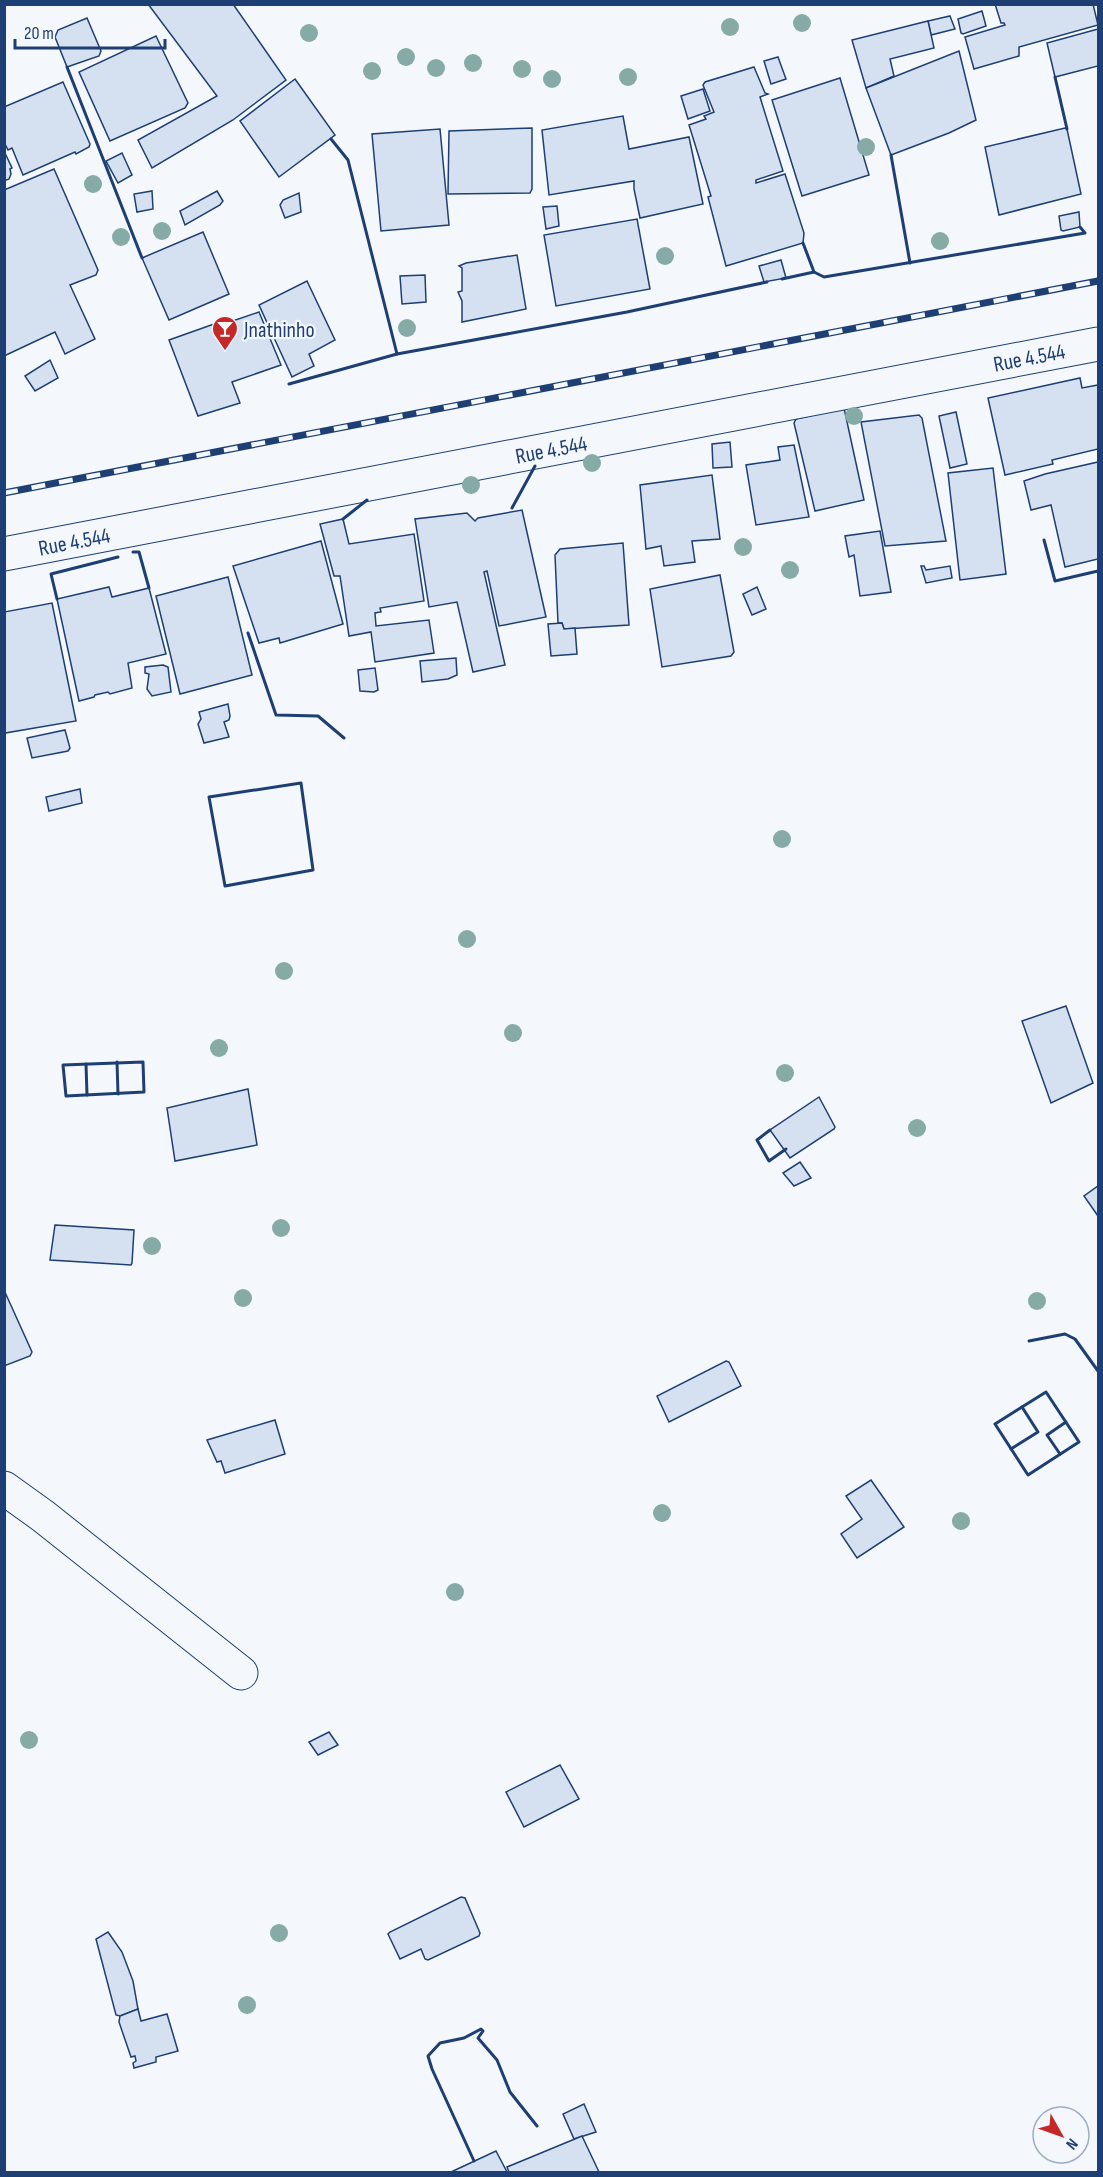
<svg xmlns="http://www.w3.org/2000/svg" width="1103" height="2177" viewBox="0 0 1103 2177" font-family="'Sofia Sans Condensed',sans-serif">
	<style>
		.building { fill: #d5e0f0; stroke: #1d3f73; stroke-width: 1.5 }
		.lines { fill: none; stroke-linecap: round; stroke-linejoin: round }
		.minor-casing { stroke: #1d3f73; stroke-width: 35 }
		.minor { stroke: #f4f7fb; stroke-width: 33 }
		.rail-casing { stroke: #1d3f73; stroke-width: 7 }
		.rail { stroke: #f4f7fb; stroke-width: 4.5; stroke-dasharray: 14; stroke-linecap: butt }
		.wall { stroke: #1d3f73; stroke-width: 3 }
		.tree { fill: #86aba6 }
		.labels { text-anchor: middle; stroke-width: 4.5; stroke-linejoin: round; paint-order: stroke }
		.poi-label { font-size: 22px; fill: #1d3f73; stroke: #f4f7fb; text-anchor: start }
		.street-label { font-size: 22px; fill: #1d3f73; stroke: #f4f7fb }
	</style>
	<rect width="100%" height="100%" fill="#f4f7fb"/>
	<g class="building">
		<path d="M148 4H233L286 80 233 120 152 168 138 140 217 96Z"/>
		<path d="M995 4H1093L1098 25 1019 47V56L974 69 965 37 1005 25 1004 23H1001Z"/>
		<path d="M982 11 986 26 963 34 961 33 958 19Z"/>
		<path d="M950 16 955 29 931 35 928 21Z"/>
		<path d="M87 18 101 51 99 56 67 67 55 37 58 30Z"/>
		<path d="M928 21 934 48 890 59 894 76 866 88 852 40Z"/>
		<path d="M1098 29V66L1055 77 1047 43Z"/>
		<path d="M156 36 188 103 185 108 110 141 79 72Z"/>
		<path d="M959 51 976 120 949 133 891 155 866 88Z"/>
		<path d="M778 57 786 79 771 84 764 61Z"/>
		<path d="M754 67 765 93 768 94 760 97 783 171 756 180V183L785 174 804 233 803 243 726 266 708 197 711 196 689 125 706 119 704 116 714 112 703 85 705 82Z"/>
		<path d="M840 78 869 175 802 196 772 100Z"/>
		<path d="M295 79 335 135 279 177 240 121Z"/>
		<path d="M63 82 90 144 89 147 76 154 75 152 23 175 12 148 8 150 4 142V107Z"/>
		<path d="M703 89 710 111 688 119 681 96Z"/>
		<path d="M623 116 629 149 689 137 703 204 640 218 634 189V181L549 195 542 130Z"/>
		<path d="M532 128V189L530 193 448 194 449 131Z"/>
		<path d="M1065 128 1067 129 1081 194 999 215 985 147Z"/>
		<path d="M440 129 449 225 381 231 372 134Z"/>
		<path d="M4 151 12 168 10 169 11 174 9 179 4 181Z"/>
		<path d="M122 153 132 175 118 183 106 161Z"/>
		<path d="M54 169 98 270 96 275 70 285 95 339 65 354 55 332 4 356V190Z"/>
		<path d="M152 191 153 209 137 212 134 194Z"/>
		<path d="M217 191 223 201 220 205 185 225 180 211Z"/>
		<path d="M299 193 301 212 285 218 280 205 283 200Z"/>
		<path d="M557 206 559 226 546 229 543 207Z"/>
		<path d="M1079 212 1080 227 1063 231 1061 230 1059 216Z"/>
		<path d="M637 219 650 289 556 306 544 235Z"/>
		<path d="M203 232 229 294 169 320 142 258Z"/>
		<path d="M517 255 526 309 462 322V301L458 292 462 291V268L459 266 466 263Z"/>
		<path d="M781 260 786 278 764 282 759 266Z"/>
		<path d="M425 275 426 302 402 304 400 276Z"/>
		<path d="M307 281 335 340 309 354 314 366 292 377 259 305Z"/>
		<path d="M259 312 281 365 232 382 240 403 198 416 169 340 214 324 215 327Z"/>
		<path d="M50 360 58 378 35 391 25 376Z"/>
		<path d="M1080 378 1082 388 1098 385V449L1052 460 1053 464 1005 475 988 398Z"/>
		<path d="M844 408 864 500 815 511 794 423 796 419Z"/>
		<path d="M956 412 967 464 950 468 939 416Z"/>
		<path d="M919 415 922 418 946 541 885 546 861 422Z"/>
		<path d="M730 442 732 467 713 468 712 444Z"/>
		<path d="M794 445 809 517 756 525 746 465 780 460 778 447Z"/>
		<path d="M1098 462V559L1065 567 1051 505 1031 510 1024 481 1045 474Z"/>
		<path d="M993 468 1006 574 960 580 948 473Z"/>
		<path d="M712 475 720 539 692 541 695 562 664 566 661 546 646 549 640 485Z"/>
		<path d="M522 510 546 617 499 626 487 571 484 572 505 665 473 672 457 602 429 607 415 519 467 513 475 521 478 518Z"/>
		<path d="M343 519 349 544 414 534 424 601 380 608 381 612 375 613 376 626 429 620 434 653 375 662 371 632 349 636 340 576H334L320 524Z"/>
		<path d="M880 531 891 592 860 596 854 555 849 557 845 536Z"/>
		<path d="M321 541 343 624 280 643 279 638 259 643 233 566Z"/>
		<path d="M623 543 629 625 564 629 562 623H558L555 555 560 549Z"/>
		<path d="M921 566H924L926 570 950 566 952 578 926 583Z"/>
		<path d="M720 575 734 652 731 656 662 667 650 589Z"/>
		<path d="M228 577 252 675 180 694 156 596Z"/>
		<path d="M109 587 112 597 149 588 166 654 128 663 132 688 110 694 108 692 95 695 94 697 79 701 57 599Z"/>
		<path d="M757 587 766 609 752 615 743 594Z"/>
		<path d="M52 603 76 721 5 733 4 612Z"/>
		<path d="M562 623 564 629 575 628 577 654 551 656 548 624Z"/>
		<path d="M456 658 457 675 448 679 422 682 420 661Z"/>
		<path d="M163 665 168 667 171 692 152 696 147 689 149 674 145 673V667Z"/>
		<path d="M375 668 378 690 374 692 360 691 358 670Z"/>
		<path d="M228 704 230 716 229 720 224 722 229 737 204 743 198 724 201 719 199 712Z"/>
		<path d="M65 730 70 748 68 751 32 758 27 738Z"/>
		<path d="M80 789 82 803 49 811 46 797Z"/>
		<path d="M1066 1006 1093 1083 1051 1103 1022 1021Z"/>
		<path d="M248 1089 257 1145 175 1161 167 1108Z"/>
		<path d="M819 1097 835 1127 834 1129 790 1158 770 1130Z"/>
		<path d="M800 1162 811 1178 794 1186 783 1173Z"/>
		<path d="M1098 1186V1216L1084 1196Z"/>
		<path d="M55 1225 134 1230 132 1263 131 1265 50 1260Z"/>
		<path d="M4 1290 32 1352 30 1356 4 1366Z"/>
		<path d="M726 1361 729 1362 741 1386 669 1422 657 1396Z"/>
		<path d="M275 1420 285 1454 225 1473 221 1461 217 1462 207 1440Z"/>
		<path d="M871 1480 904 1527 857 1558 841 1534 862 1519 846 1496Z"/>
		<path d="M329 1732 338 1745 318 1755 309 1742Z"/>
		<path d="M560 1765 579 1799 524 1827 506 1792Z"/>
		<path d="M461 1897 465 1898 480 1933 479 1936 428 1960 425 1959 421 1949 400 1959 388 1934 390 1932Z"/>
		<path d="M108 1932 122 1952 133 1981 138 2009 120 2016 116 2015 96 1939Z"/>
		<path d="M138 2009 141 2021 167 2014 178 2051 156 2057V2062L134 2068 133 2063 136 2061 135 2056 131 2057 119 2022 120 2016Z"/>
		<path d="M584 2104 596 2132 574 2139 563 2114Z"/>
		<path d="M582 2136 599 2172H509L507 2167Z"/>
		<path d="M496 2151 507 2172H451Z"/>
	</g>
	<g class="lines">
		<defs>
			<g id="minor">
				<path d="M4 554 1098 344"/>
				<path d="M4 1488 43 1516 241 1673"/>
			</g>
		</defs>
		<use href="#minor" class="minor-casing"/>
		<use href="#minor" class="minor"/>
		<defs>
			<path id="rail" d="M4 493 1098 281"/>
		</defs>
		<use href="#rail" class="rail-casing"/>
		<use href="#rail" class="rail"/>
		<g class="wall">
			<path d="M67 67 142 258"/>
			<path d="M1055 77 1067 129"/>
			<path d="M331 139 348 160 397 354"/>
			<path d="M891 155 910 263"/>
			<path d="M803 243 814 272"/>
			<path d="M782 279 814 272 824 277 1085 233 1080 227"/>
			<path d="M289 384 397 354 627 312 767 282"/>
			<path d="M512 508 535 466"/>
			<path d="M343 519 367 500"/>
			<path d="M1044 540 1055 581 1098 571"/>
			<path d="M133 552H139L149 588"/>
			<path d="M57 599 51 574 118 557"/>
			<path d="M248 633 276 715 318 716 344 738"/>
			<path d="M301 783 313 870 225 886 209 797Z"/>
			<path d="M117 1062 118 1094"/>
			<path d="M143 1062 144 1092 66 1096 63 1065Z"/>
			<path d="M86 1064 87 1095"/>
			<path d="M770 1130 757 1140 769 1161 786 1149"/>
			<path d="M1029 1341 1065 1334 1075 1339 1098 1371"/>
			<path d="M1046 1392 1079 1442 1028 1475 995 1424Z"/>
			<path d="M1011 1449 1038 1432 1022 1407"/>
			<path d="M1060 1454 1047 1435 1066 1422"/>
			<path d="M474 2161 432 2069 428 2056 440 2043 464 2038 481 2029 483 2031 478 2038 497 2060 510 2092 537 2126"/>
		</g>
	</g>
	<g class="tree">
		<circle cx="802" cy="23" r="9"/>
		<circle cx="730" cy="27" r="9"/>
		<circle cx="309" cy="33" r="9"/>
		<circle cx="406" cy="57" r="9"/>
		<circle cx="473" cy="63" r="9"/>
		<circle cx="436" cy="68" r="9"/>
		<circle cx="522" cy="69" r="9"/>
		<circle cx="372" cy="71" r="9"/>
		<circle cx="628" cy="77" r="9"/>
		<circle cx="552" cy="79" r="9"/>
		<circle cx="866" cy="147" r="9"/>
		<circle cx="93" cy="184" r="9"/>
		<circle cx="162" cy="231" r="9"/>
		<circle cx="121" cy="237" r="9"/>
		<circle cx="940" cy="241" r="9"/>
		<circle cx="665" cy="256" r="9"/>
		<circle cx="407" cy="328" r="9"/>
		<circle cx="854" cy="416" r="9"/>
		<circle cx="592" cy="463" r="9"/>
		<circle cx="471" cy="485" r="9"/>
		<circle cx="743" cy="547" r="9"/>
		<circle cx="790" cy="570" r="9"/>
		<circle cx="782" cy="839" r="9"/>
		<circle cx="467" cy="939" r="9"/>
		<circle cx="284" cy="971" r="9"/>
		<circle cx="513" cy="1033" r="9"/>
		<circle cx="219" cy="1048" r="9"/>
		<circle cx="785" cy="1073" r="9"/>
		<circle cx="917" cy="1128" r="9"/>
		<circle cx="281" cy="1228" r="9"/>
		<circle cx="152" cy="1246" r="9"/>
		<circle cx="243" cy="1298" r="9"/>
		<circle cx="1037" cy="1301" r="9"/>
		<circle cx="662" cy="1513" r="9"/>
		<circle cx="961" cy="1521" r="9"/>
		<circle cx="455" cy="1592" r="9"/>
		<circle cx="29" cy="1740" r="9"/>
		<circle cx="279" cy="1933" r="9"/>
		<circle cx="247" cy="2005" r="9"/>
	</g>
	<defs>
		<symbol id="bar-pin" viewBox="-11 -11 22 30"><path d="M0 17L-7.5 6A9.5 9.5 0 1 1 7.5 6Z" fill="#c62828" stroke="#f4f7fb"/><path d="M-6-5H6L.8 .8V4.5H3.5V6h-7V4.5H-.8V.8Z" fill="#fff"/></symbol>
	</defs>
	<g fill-rule="evenodd">
		<use href="#bar-pin" x="210" y="314" width="30" height="40"/>
	</g>
	<g class="labels">
		<g class="poi-label">
			<text x="244" y="337">Jnathinho</text>
		</g>
		<g class="street-label">
			<text transform="translate(1029 357) rotate(-11)" y="8">Rue 4.544</text>
			<text transform="translate(551 449) rotate(-11)" y="8">Rue 4.544</text>
			<text transform="translate(74 541) rotate(-11)" y="8">Rue 4.544</text>
		</g>
	</g>
	<rect width="1103" height="2177" fill="none" stroke="#1d3f73" stroke-width="12"/>
	<g transform="translate(1061 2135) rotate(130)"><circle r="28" fill="#f4f7fb" stroke="#9eadc5" stroke-width="1.5"/>
	<path d="M0-4.5L10 22L0 15L-10 22Z" fill="#c62828"/>
	<text y="-9" font-size="16" font-weight="bold" text-anchor="middle" fill="#1d3f73">N</text>
	</g>
	<path d="M15 39v9h150v-9" fill="none" stroke="#1d3f73" stroke-width="3"/>
	<text x="24" y="39" font-size="18" fill="#1d3f73" stroke="#f4f7fb" stroke-width="4.5" paint-order="stroke">20 m</text>
</svg>
